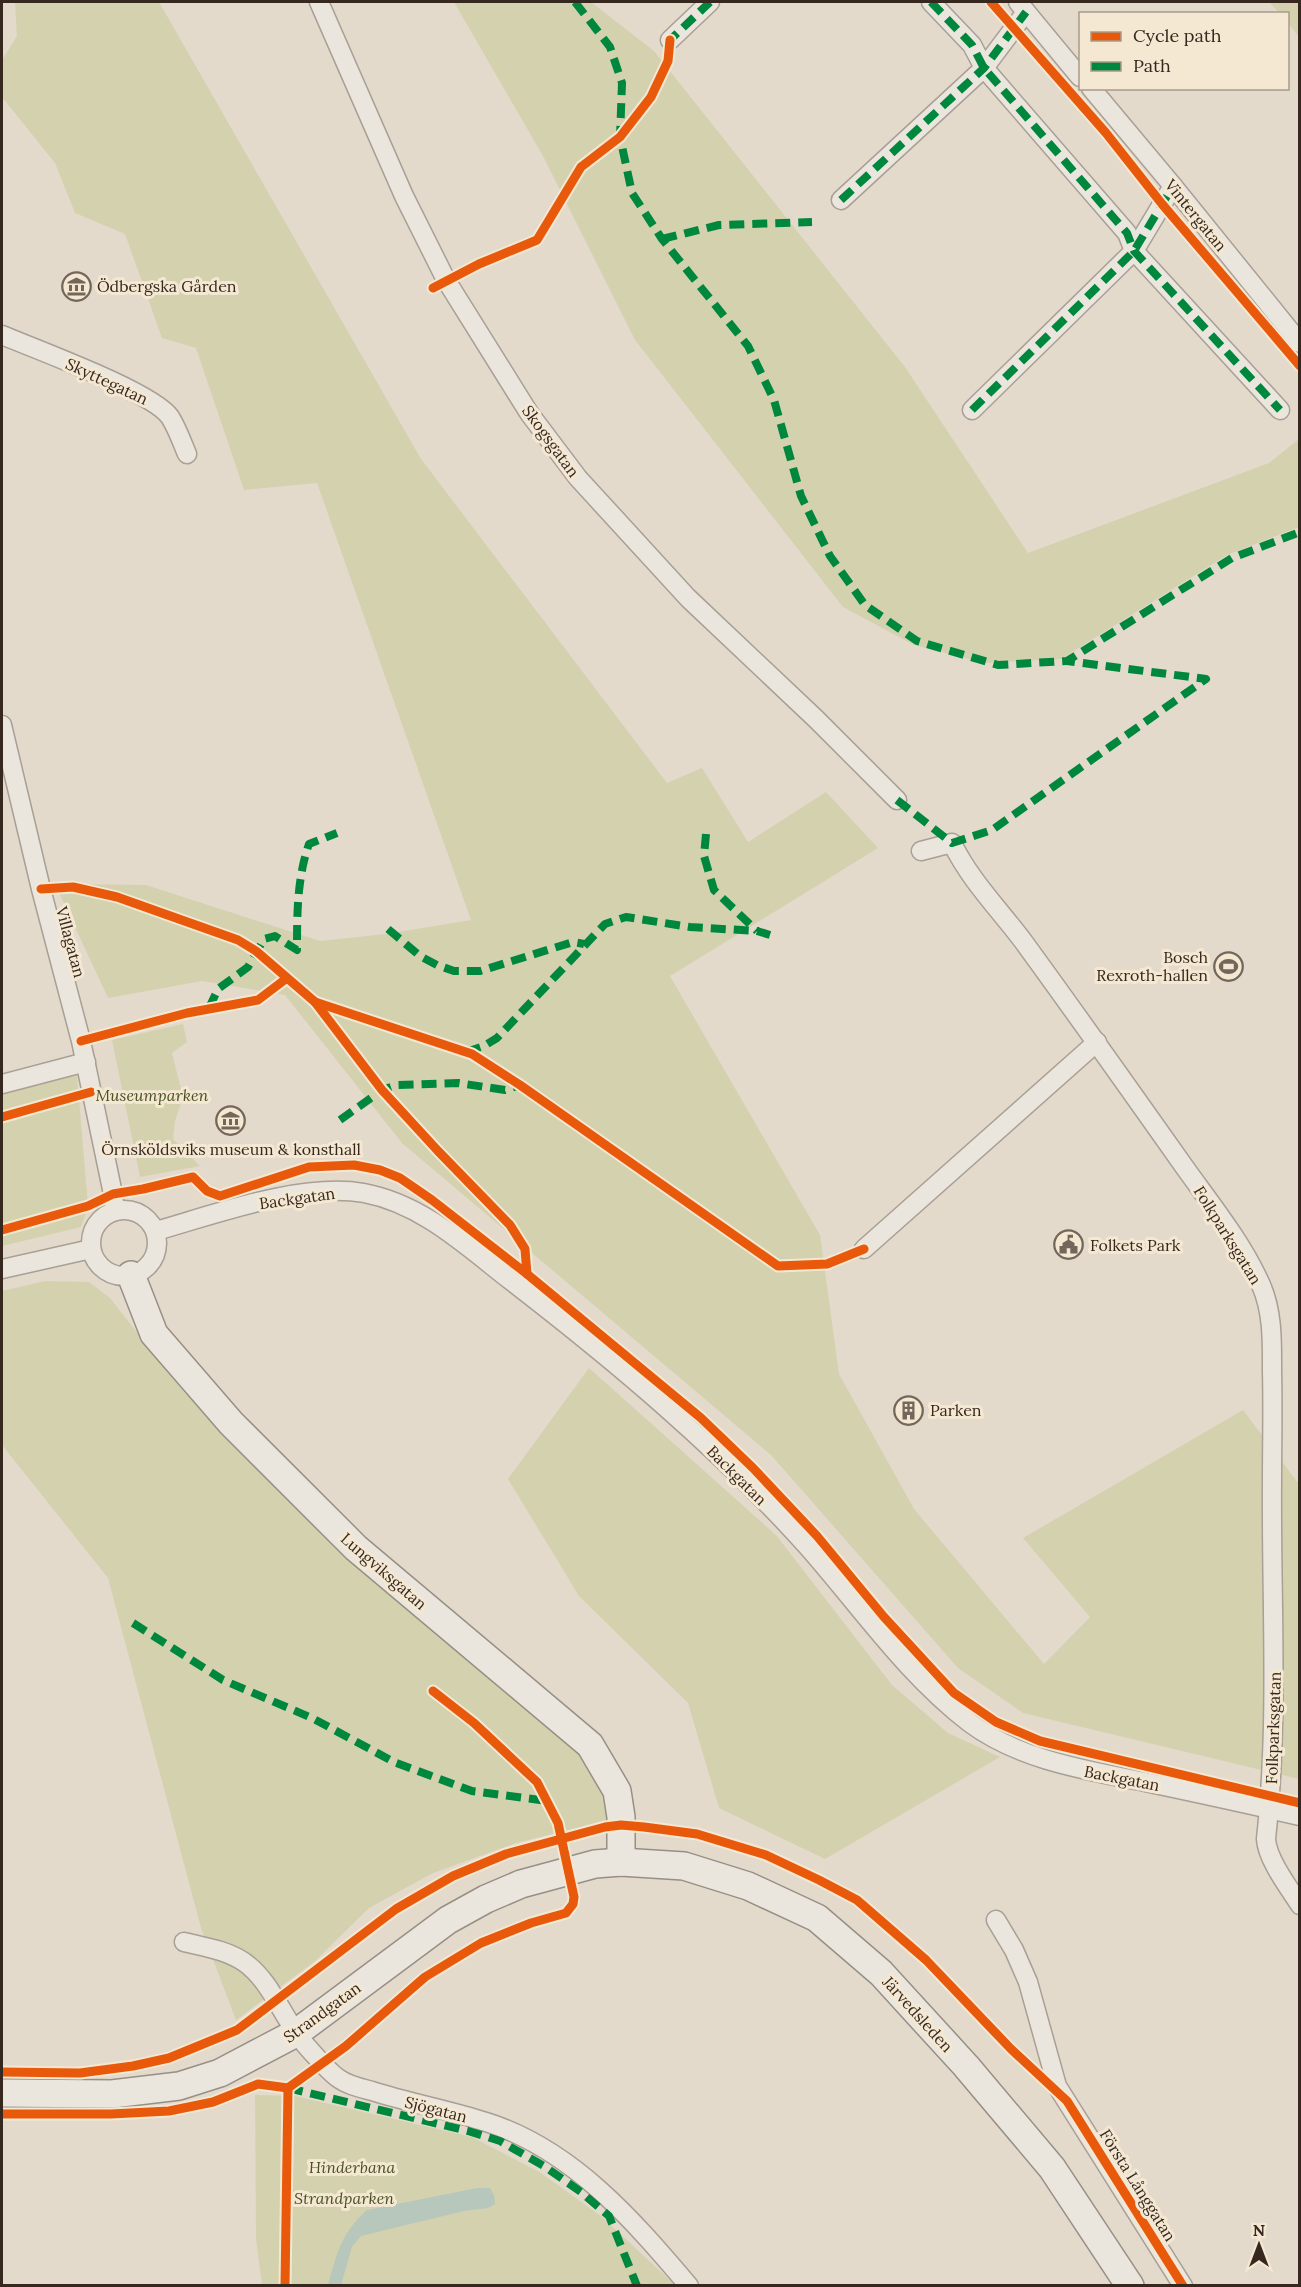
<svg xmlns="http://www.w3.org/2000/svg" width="1301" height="2287" viewBox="0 0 1301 2287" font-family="Lora,serif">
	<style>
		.green { fill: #d4d1af }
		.water { fill: #b8c7bc }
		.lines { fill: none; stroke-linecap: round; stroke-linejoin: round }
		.street-casing { stroke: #a89f95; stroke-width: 21 }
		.secondary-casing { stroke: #978f85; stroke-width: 30 }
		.street { stroke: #ebe6dd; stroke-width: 18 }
		.secondary { stroke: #ebe6dd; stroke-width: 27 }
		.quiet { stroke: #00873e; stroke-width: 8; stroke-dasharray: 15 8; stroke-linecap: butt }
		.cycleway-casing { stroke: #f4e8d2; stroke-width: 13 }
		.cycleway { stroke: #e8590c; stroke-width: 9 }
		.labels { text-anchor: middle; stroke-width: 6; stroke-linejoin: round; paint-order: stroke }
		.street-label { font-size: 16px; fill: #36281e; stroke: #f4e8d2 }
		.poi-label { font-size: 16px; fill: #36281e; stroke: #f4e8d2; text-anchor: start }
		.park-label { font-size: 16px; font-style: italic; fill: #495225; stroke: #f4e8d2 }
	</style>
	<rect width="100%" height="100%" fill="#e3dacc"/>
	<g class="green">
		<path d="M15 2H159L421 459 667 783 702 768 748 842 826 792 878 848 670 976 820 1235 839 1374 914 1509 1044 1664 1090 1617 1023 1538 1243 1410 1299 1484V1779L1023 1713 958 1668 771 1455 402 1143 285 995 202 981 108 998 55 884 146 885 320 941 386 934 471 920 317 483 244 490 196 348 162 338 125 234 75 213 55 163 2 97V60L17 36Z"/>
		<path d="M454 2H591L654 51 905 367 1028 553 1269 463 1299 439V527L1227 555 1061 659 985 663 914 645 843 607 635 340 543 156Z"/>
		<path d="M1269 2H1299V37L1288 23V14L1279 13Z"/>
		<path d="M183 1024 187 1042 172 1053 183 1097 175 1121 173 1139 200 1166 140 1177 112 1040Z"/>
		<path d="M77 1075 88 1206 81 1227 2 1246V1094Z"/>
		<path d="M45 1281 89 1282 110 1298 183 1391 272 1483 468 1654 584 1749 608 1790 613 1819 516 1843 433 1873 369 1908 314 1962 236 2020 201 1928 108 1578 2 1445V1291Z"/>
		<path d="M589 1368 776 1535 892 1685 948 1733 1000 1757 825 1859 719 1808 688 1703 579 1596 508 1479Z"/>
		<path d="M255 2095 295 2096 472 2137 541 2173 601 2216 675 2285H262L256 2239Z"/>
	</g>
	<path class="water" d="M477 2188H490L494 2195 495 2204 488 2208 464 2211 361 2236 352 2247 341 2285H328C337 2253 341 2233 367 2210Z"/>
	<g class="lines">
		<defs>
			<g id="street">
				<path d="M319 2 404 196 446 280 529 413 578 478 688 598 816 719 897 800"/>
				<path d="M931 2 972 45 984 68 1127 233 1134 251 1280 410"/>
				<path d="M1018 2 1080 77"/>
				<path d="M670 40 710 2"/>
				<path d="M1091 88 1173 186 1300 343"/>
				<path d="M841 200 984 68 1026 12"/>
				<path d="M2 335C35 349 153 392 170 417 177 428 182 442 187 454"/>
				<path d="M972 410 1134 251 1173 186"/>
				<path d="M2 725 41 889 81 1041 113 1194 115 1211"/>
				<path d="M921 851 952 843C970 880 998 908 1023 941 1077 1015 1130 1090 1183 1165 1210 1203 1242 1242 1261 1285 1273 1312 1272 1343 1272 1371 1273 1408 1272 1445 1272 1482 1271 1601 1279 1720 1266 1839 1267 1859 1289 1888 1300 1905"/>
				<path d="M2 1084 86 1062"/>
				<circle cx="124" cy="1243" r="33"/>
				<path d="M156 1231C216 1214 302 1182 364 1193 422 1204 465 1245 510 1280 615 1361 718 1447 807 1546 860 1606 906 1674 970 1723 1020 1760 1085 1770 1145 1782 1197 1793 1248 1804 1300 1816"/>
				<path d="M864 1249 1097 1042"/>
				<path d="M2 1269 91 1249"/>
				<path d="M996 1920 1014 1950 1028 1982 1057 2086 1183 2286"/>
				<path d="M184 1942C205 1947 226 1950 244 1962 268 1979 279 2008 295 2031 301 2041 329 2072 338 2078 347 2085 361 2088 372 2091 410 2103 449 2110 486 2122 572 2149 633 2220 689 2286"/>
			</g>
			<g id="secondary">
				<path d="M131 1275 154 1334 231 1423 356 1548 590 1745 617 1791 621 1817V1862"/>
				<path d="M2 2093 112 2094 179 2086 220 2073 296 2033 448 1920 486 1899 521 1884 595 1864 621 1862 684 1866 748 1886 817 1918 881 1973 966 2066 1052 2168 1130 2286"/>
			</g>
		</defs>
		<use href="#street" class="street-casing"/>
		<use href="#secondary" class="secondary-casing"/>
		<use href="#street" class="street"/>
		<use href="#secondary" class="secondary"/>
		<g class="quiet">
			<path d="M575 2 610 47 622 83 620 137 632 193 662 239 748 346 774 400 801 496 830 556 865 605 917 641 998 665 1067 661 1232 558 1300 532"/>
			<path d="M931 2 972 45 984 68 1127 233 1134 251 1280 410"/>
			<path d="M670 45V40L710 2"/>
			<path d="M841 200 984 68 1026 12"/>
			<path d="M662 239 719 225 812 222"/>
			<path d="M972 410 1134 251 1173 186"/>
			<path d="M897 800 952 843 992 830 1206 679 1067 661"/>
			<path d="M706 834 704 856 714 890 757 931"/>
			<path d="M388 929 420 956 437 965 454 971H480L573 942 584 944"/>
			<path d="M209 1008 218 989 248 967 264 939 275 936 297 950C297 915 297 878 309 844L337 833"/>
			<path d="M466 1052 484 1046 497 1038 605 924 626 917 690 927 757 931 770 935"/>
			<path d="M340 1120 382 1090 397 1085 458 1083 505 1090 520 1085"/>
			<path d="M133 1623 223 1680 312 1718 394 1762 472 1791 548 1801"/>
			<path d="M288 2088 468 2131 500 2141 544 2166 581 2192 609 2216 637 2286"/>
		</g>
		<defs>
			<g id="cycleway">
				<path d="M991 2 1106 133 1162 204 1300 366"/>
				<path d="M433 288 479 264 537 240 581 167 620 137 651 97 668 61 670 40"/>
				<path d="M41 889 73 887 117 897 238 940 256 951 315 1002 382 1090 438 1151 510 1225 525 1249 527 1274 701 1418 753 1468 817 1536 884 1617 954 1693 996 1722 1040 1741 1300 1803"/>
				<path d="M315 1002 472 1054 520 1085 778 1266 827 1264 864 1249"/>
				<path d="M81 1041 187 1013 258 1000 287 978"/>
				<path d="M2 1117 91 1092"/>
				<path d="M2 1230 88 1206 113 1194 143 1189 193 1177 207 1191 220 1196 309 1167 354 1165 380 1170 400 1178 432 1200 527 1274"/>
				<path d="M2 2072 80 2073 133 2066 169 2058 237 2030 396 1909 453 1876 506 1854 605 1827 621 1825 644 1827 697 1834 766 1855 819 1880 857 1900 926 1960 1011 2049 1067 2101 1183 2286"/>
				<path d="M2 2114H111L169 2111 213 2102 258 2084 288 2088 346 2046 425 1977 481 1943 531 1923 566 1913 573 1904 574 1897 558 1823 537 1782 474 1723 433 1691"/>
				<path d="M285 2286 288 2088"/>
			</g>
		</defs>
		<use href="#cycleway" class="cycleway-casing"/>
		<use href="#cycleway" class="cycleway"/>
	</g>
	<defs>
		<symbol id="museum-ring" viewBox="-11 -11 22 22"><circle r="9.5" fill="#f4e8d2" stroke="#73665b" stroke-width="1.5"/><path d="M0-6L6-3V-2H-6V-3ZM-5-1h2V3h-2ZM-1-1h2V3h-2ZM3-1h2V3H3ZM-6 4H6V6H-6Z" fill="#73665b"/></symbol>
		<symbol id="stadium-ring" viewBox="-11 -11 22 22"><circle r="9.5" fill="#f4e8d2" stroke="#73665b" stroke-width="1.5"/><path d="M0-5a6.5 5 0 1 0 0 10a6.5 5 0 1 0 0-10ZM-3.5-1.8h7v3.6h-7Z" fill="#73665b"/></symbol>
		<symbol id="civic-ring" viewBox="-11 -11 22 22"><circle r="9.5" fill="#f4e8d2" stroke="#73665b" stroke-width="1.5"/><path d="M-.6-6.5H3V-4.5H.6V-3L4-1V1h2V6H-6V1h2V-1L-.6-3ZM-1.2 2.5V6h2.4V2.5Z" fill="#73665b"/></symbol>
		<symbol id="building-ring" viewBox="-11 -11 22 22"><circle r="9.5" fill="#f4e8d2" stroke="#73665b" stroke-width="1.5"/><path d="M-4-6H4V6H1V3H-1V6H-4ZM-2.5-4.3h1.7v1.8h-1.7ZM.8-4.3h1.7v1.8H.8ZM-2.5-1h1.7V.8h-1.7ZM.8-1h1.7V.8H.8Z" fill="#73665b"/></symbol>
	</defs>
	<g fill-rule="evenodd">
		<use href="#museum-ring" x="60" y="270" width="33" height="33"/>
		<use href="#stadium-ring" x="1212" y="950" width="33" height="33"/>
		<use href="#museum-ring" x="214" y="1104" width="33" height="33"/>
		<use href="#civic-ring" x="1052" y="1228" width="33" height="33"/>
		<use href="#building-ring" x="892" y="1394" width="33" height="33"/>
	</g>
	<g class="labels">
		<g class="street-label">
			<text transform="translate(1196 215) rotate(51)" y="6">Vintergatan</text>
			<text transform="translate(107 381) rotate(25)" y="6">Skyttegatan</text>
			<text transform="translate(551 441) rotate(54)" y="6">Skogsgatan</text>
			<text transform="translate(71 942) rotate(75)" y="6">Villagatan</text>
			<text transform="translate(297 1198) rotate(-8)" y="6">Backgatan</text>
			<text transform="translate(1228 1235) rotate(58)" y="6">Folkparksgatan</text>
			<text transform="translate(737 1475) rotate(45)" y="6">Backgatan</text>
			<text transform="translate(384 1571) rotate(41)" y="6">Lungviksgatan</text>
			<text transform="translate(1273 1728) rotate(-88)" y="6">Folkparksgatan</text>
			<text transform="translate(1122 1778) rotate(11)" y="6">Backgatan</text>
			<text transform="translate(322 2012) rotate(-36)" y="6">Strandgatan</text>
			<text transform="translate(918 2014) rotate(48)" y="6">Järvedsleden</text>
			<text transform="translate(436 2109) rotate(14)" y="6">Sjögatan</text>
			<text transform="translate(1138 2185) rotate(58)" y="6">Första Långgatan</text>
		</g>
		<g class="poi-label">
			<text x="97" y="292">Ödbergska Gården</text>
			<text x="1208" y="963" text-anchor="end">Bosch<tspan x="1208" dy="18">Rexroth-hallen</tspan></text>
			<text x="231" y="1155" text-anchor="middle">Örnsköldsviks museum &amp; konsthall</text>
			<text x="1090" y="1251">Folkets Park</text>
			<text x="930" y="1416">Parken</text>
		</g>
		<g class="park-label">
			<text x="152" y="1101">Museumparken</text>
			<text x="352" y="2173">Hinderbana</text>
			<text x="344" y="2204">Strandparken</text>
		</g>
	</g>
	<rect width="1301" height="2287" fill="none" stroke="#36281e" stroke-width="6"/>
	<rect x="1079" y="12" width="210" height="78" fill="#f4e8d2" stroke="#a89b8a" stroke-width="1.5"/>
	<rect x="1091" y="32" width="30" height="9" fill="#e8590c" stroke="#a89b8a" stroke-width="1.5"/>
	<text x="1133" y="42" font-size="18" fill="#36281e">Cycle path</text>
	<rect x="1091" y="62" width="30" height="9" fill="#00873e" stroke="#a89b8a" stroke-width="1.5"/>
	<text x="1133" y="72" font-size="18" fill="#36281e">Path</text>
	<g transform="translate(1259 2245)" stroke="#f4e8d2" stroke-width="4.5" paint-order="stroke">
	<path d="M0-4.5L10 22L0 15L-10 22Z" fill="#36281e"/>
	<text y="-9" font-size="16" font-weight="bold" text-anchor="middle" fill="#36281e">N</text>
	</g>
</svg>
